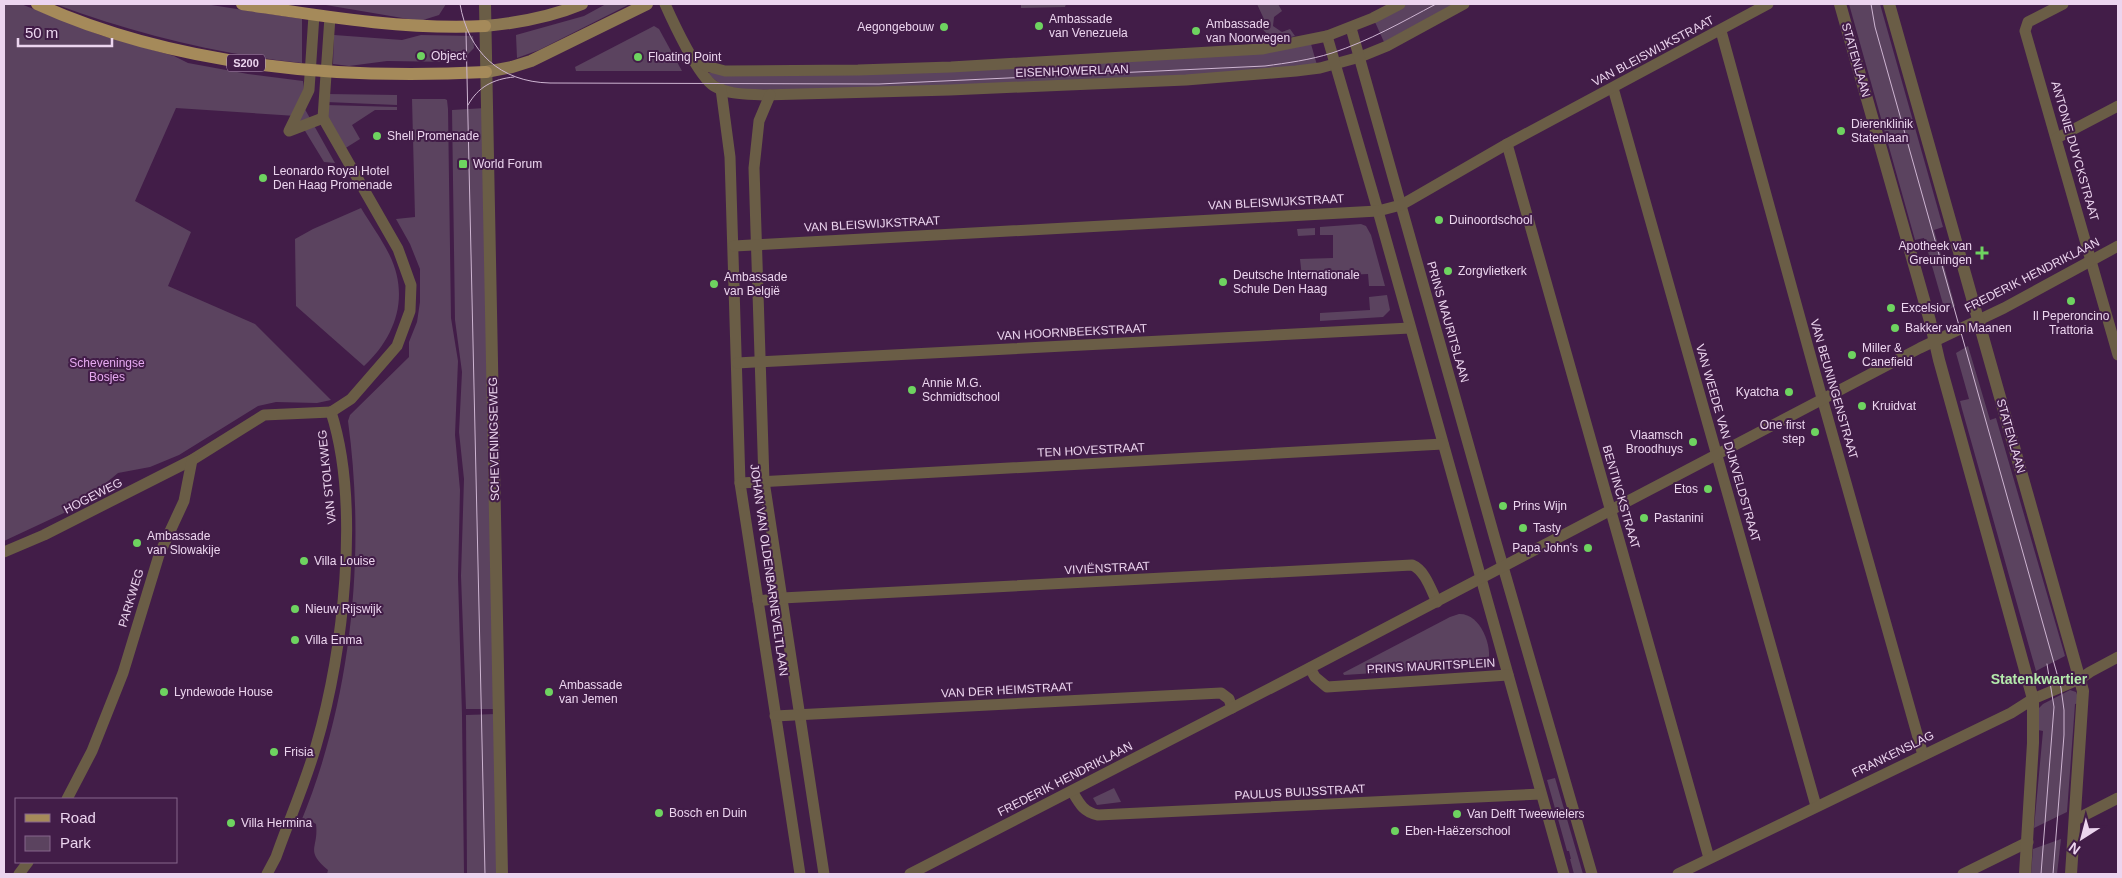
<svg xmlns="http://www.w3.org/2000/svg" width="2122" height="878" viewBox="0 0 2122 878" font-family="Helvetica,sans-serif">
	<style>
		.green { fill: #5b435f }
		.lines { fill: none; stroke-linecap: round; stroke-linejoin: round }
		.minor { stroke: #6a5d46; stroke-width: 11 }
		.tertiary { stroke: #6a5d46; stroke-width: 12 }
		.secondary { stroke: #8b7752; stroke-width: 12 }
		.primary { stroke: #a58a5a; stroke-width: 12 }
		.tram { stroke: #ceb5d2; stroke-width: 1 }
		.poi-dot { fill: #6ed360; stroke: #421d48; stroke-width: 2 }
		.labels { text-anchor: middle; stroke-width: 4; stroke-linejoin: round; paint-order: stroke }
		.shield { fill: #421d48; stroke: #b99ebd; stroke-width: 1 }
		.shield-label { font-size: 11px; font-weight: bold; fill: #ecd5ef }
		.poi-label { font-size: 12px; fill: #ecd5ef; stroke: #421d48; text-anchor: start }
		.street-label { font-size: 12px; fill: #ecd5ef; stroke: #421d48 }
		.park-label { font-size: 12px; fill: #e6aaf1; stroke: #421d48 }
		.neighbourhood-label { font-size: 14px; font-weight: bold; fill: #b4eaac; stroke: #421d48 }
	</style>
	<rect width="100%" height="100%" fill="#421d48"/>
	<g class="green">
		<path d="M4 4H21L100 35 174 56 188 63 248 74 303 81 305 95 302 104 335 163 324 162 296 116 176 108 135 201 191 232 168 286 255 324 331 400 317 403 276 402 258 406 179 455 150 467 118 473 94 493 96 498 4 541Z"/>
		<path d="M55 4H205L302 19V63C216 54 136 34 55 4Z"/>
		<path d="M299 4H446L439 15 420 21 320 4Z"/>
		<path d="M606 4H630L539 50 517 58 516 35 584 16Z"/>
		<path d="M1021 4H1066L1065 7 1021 8Z"/>
		<path d="M1257 4H1278L1282 11 1274 17 1273 26 1282 32 1290 29 1295 36C1278 40 1269 40 1259 24L1263 17Z"/>
		<path d="M1407 4H1455L1384 42 1375 22Z"/>
		<path d="M1849 4H1880L1943 227 1934 230 1955 306 1945 311 1924 238 1915 240Z"/>
		<path d="M654 26 659 29 682 71H576L575 67Z"/>
		<path d="M334 35 402 40 421 35 473 36 474 48 463 59 453 62 387 61 349 66 333 64Z"/>
		<path d="M1311 44 1317 65 1270 72 945 88 742 90 722 85 706 73 1271 52Z"/>
		<path d="M327 94 397 95V105L326 102Z"/>
		<path d="M412 99H445L447 100 448 109 451 318 458 361 455 435 460 490 458 577 462 715 464 874H327L328 870C304 850 319 849 316 824L309 820 300 824C352 700 366 553 348 421L350 415 409 357V342L417 322 420 302V269L410 244 396 219 415 217Z"/>
		<path d="M326 105 397 107V110H375L352 125 360 139 344 149 326 117Z"/>
		<path d="M485 108 496 709H466L461 576 464 479 459 432 462 372 455 320 452 110Z"/>
		<path d="M361 208C370 223 381 238 389 254 410 296 396 336 364 366L296 306 295 239 313 229Z"/>
		<path d="M1361 224 1366 226 1371 235 1385 286H1369L1368 274 1302 277 1300 259 1333 258V235H1320V227Z"/>
		<path d="M1315 228V235L1298 236 1297 229Z"/>
		<path d="M1387 295 1390 310 1383 317 1320 321V313L1370 310 1369 297Z"/>
		<path d="M1968 346 1990 420 1996 418 2065 656 2036 671 1962 409 1960 401 1969 399 1956 353Z"/>
		<path d="M1459 614C1480 613 1493 646 1488 663L1485 666 1344 675 1343 673 1450 617Z"/>
		<path d="M2070 690 2076 692 2080 703 2075 704 2067 812 2034 828 2043 731 2038 730V709L2043 704Z"/>
		<path d="M497 714 498 874H467L466 715Z"/>
		<path d="M1555 778 1583 874H1574L1570 859H1571L1569 851H1567L1547 780Z"/>
		<path d="M1114 788 1121 802 1097 805 1093 798Z"/>
		<path d="M2061 839 2057 874H2031L2033 849Z"/>
	</g>
	<g class="lines">
		<g class="minor">
			<path d="M665 4C673 22 698 76 714 86 729 95 747 94 763 95L950 90 1186 80 1296 71 1320 68 1360 57 1387 46 1464 4"/>
			<path d="M2063 4 2028 22 2025 31 2118 355"/>
			<path d="M314 15 309 90 289 131 323 118"/>
			<path d="M330 17 323 118 398 249 411 285 410 311 397 346 351 399 331 412"/>
			<path d="M1351 28 1495 539 1592 874"/>
			<path d="M1721 31 1822 398 1923 755"/>
			<path d="M1327 36 1378 211 1564 874"/>
			<path d="M696 58 706 66 725 71 858 70 951 67 1262 49 1327 36 1373 18 1400 4"/>
			<path d="M1613 88 1816 806"/>
			<path d="M721 89 730 157 740 483 800 874"/>
			<path d="M770 95 759 121 754 168 764 481 824 874"/>
			<path d="M2057 138 2118 106"/>
			<path d="M1507 144 1709 858"/>
			<path d="M734 246 1378 211 1401 205 1410 200 1507 144 1768 4"/>
			<path d="M737 363 1410 328"/>
			<path d="M740 483 1443 444"/>
			<path d="M4 552 44 535 192 460 264 415 331 412"/>
			<path d="M758 601 782 598 1412 565C1425 570 1431 590 1437 602"/>
			<path d="M1310 668 1315 677 1327 687 1508 675"/>
			<path d="M775 716 1221 693 1229 699 1232 708"/>
			<path d="M1072 791C1079 803 1083 812 1098 815L1541 794"/>
			<path d="M67 799 92 751 123 673 159 555 184 501 192 460"/>
			<path d="M2075 820 2118 798"/>
			<path d="M19 874 28 862"/>
			<path d="M267 874 276 857C289 820 305 784 316 746 343 653 361 505 331 412"/>
			<path d="M910 874 1300 673 1920 348 2004 308 2118 246"/>
			<path d="M1678 874 2011 713 2033 699 2080 679 2090 672 2118 657"/>
			<path d="M1963 874 2028 842"/>
		</g>
		<g class="tertiary">
			<path d="M485 4 502 874"/>
			<path d="M1840 4 1930 321 1939 360 2033 699V743L2025 874"/>
			<path d="M1889 4 2083 691 2071 874"/>
		</g>
		<g class="secondary">
			<path d="M485 26C518 23 551 17 582 4"/>
			<path d="M486 72 512 67 531 61 647 4"/>
		</g>
		<g class="primary">
			<path d="M37 4C174 66 337 80 486 72"/>
			<path d="M242 4C322 16 403 30 485 26"/>
		</g>
		<g class="tram">
			<path d="M460 4C468 52 500 82 550 83L879 84 1265 66C1287 63 1310 60 1332 53 1369 41 1402 22 1436 4"/>
			<path d="M1871 4 1875 27 2061 688 2064 710V735L2053 874"/>
			<path d="M466 32 485 874"/>
			<path d="M468 105C478 87 493 79 514 77"/>
			<path d="M2041 874 2054 707 2047 664"/>
		</g>
	</g>
	<g class="poi-dot">
		<circle cx="1039" cy="26" r="5"/>
		<circle cx="944" cy="27" r="5"/>
		<circle cx="1196" cy="31" r="5"/>
		<circle cx="421" cy="56" r="5"/>
		<circle cx="638" cy="57" r="5"/>
		<circle cx="1841" cy="131" r="5"/>
		<circle cx="377" cy="136" r="5"/>
		<rect x="458" y="159" width="10" height="10" rx="2.5"/>
		<circle cx="263" cy="178" r="5"/>
		<circle cx="1439" cy="220" r="5"/>
		<path d="M1979.5 245.5h5v5h5v5h-5v5h-5v-5h-5v-5h5z"/>
		<circle cx="1448" cy="271" r="5"/>
		<circle cx="1223" cy="282" r="5"/>
		<circle cx="714" cy="284" r="5"/>
		<circle cx="2071" cy="301" r="5"/>
		<circle cx="1891" cy="308" r="5"/>
		<circle cx="1895" cy="328" r="5"/>
		<circle cx="1852" cy="355" r="5"/>
		<circle cx="912" cy="390" r="5"/>
		<circle cx="1789" cy="392" r="5"/>
		<circle cx="1862" cy="406" r="5"/>
		<circle cx="1815" cy="432" r="5"/>
		<circle cx="1693" cy="442" r="5"/>
		<circle cx="1708" cy="489" r="5"/>
		<circle cx="1503" cy="506" r="5"/>
		<circle cx="1644" cy="518" r="5"/>
		<circle cx="1523" cy="528" r="5"/>
		<circle cx="137" cy="543" r="5"/>
		<circle cx="1588" cy="548" r="5"/>
		<circle cx="304" cy="561" r="5"/>
		<circle cx="295" cy="609" r="5"/>
		<circle cx="295" cy="640" r="5"/>
		<circle cx="164" cy="692" r="5"/>
		<circle cx="549" cy="692" r="5"/>
		<circle cx="274" cy="752" r="5"/>
		<circle cx="659" cy="813" r="5"/>
		<circle cx="1457" cy="814" r="5"/>
		<circle cx="231" cy="823" r="5"/>
		<circle cx="1395" cy="831" r="5"/>
	</g>
	<g class="labels">
		<rect class="shield" x="227" y="54.5" width="38" height="17" rx="4"/>
		<g class="shield-label">
			<text x="246" y="67">S200</text>
		</g>
		<g class="poi-label">
			<text x="1049" y="23">Ambassade<tspan x="1049" dy="14">van Venezuela</tspan></text>
			<text x="1206" y="28">Ambassade<tspan x="1206" dy="14">van Noorwegen</tspan></text>
			<text x="934" y="31" text-anchor="end">Aegongebouw</text>
			<text x="431" y="60">Object</text>
			<text x="648" y="61">Floating Point</text>
			<text x="1851" y="128">Dierenklinik<tspan x="1851" dy="14">Statenlaan</tspan></text>
			<text x="387" y="140">Shell Promenade</text>
			<text x="473" y="168">World Forum</text>
			<text x="273" y="175">Leonardo Royal Hotel<tspan x="273" dy="14">Den Haag Promenade</tspan></text>
			<text x="1449" y="224">Duinoordschool</text>
			<text x="1972" y="250" text-anchor="end">Apotheek van<tspan x="1972" dy="14">Greuningen</tspan></text>
			<text x="1458" y="275">Zorgvlietkerk</text>
			<text x="1233" y="279">Deutsche Internationale<tspan x="1233" dy="14">Schule Den Haag</tspan></text>
			<text x="724" y="281">Ambassade<tspan x="724" dy="14">van België</tspan></text>
			<text x="1901" y="312">Excelsior</text>
			<text x="2071" y="320" text-anchor="middle">Il Peperoncino<tspan x="2071" dy="14">Trattoria</tspan></text>
			<text x="1905" y="332">Bakker van Maanen</text>
			<text x="1862" y="352">Miller &amp;<tspan x="1862" dy="14">Canefield</tspan></text>
			<text x="922" y="387">Annie M.G.<tspan x="922" dy="14">Schmidtschool</tspan></text>
			<text x="1779" y="396" text-anchor="end">Kyatcha</text>
			<text x="1872" y="410">Kruidvat</text>
			<text x="1805" y="429" text-anchor="end">One first<tspan x="1805" dy="14">step</tspan></text>
			<text x="1683" y="439" text-anchor="end">Vlaamsch<tspan x="1683" dy="14">Broodhuys</tspan></text>
			<text x="1698" y="493" text-anchor="end">Etos</text>
			<text x="1513" y="510">Prins Wijn</text>
			<text x="1654" y="522">Pastanini</text>
			<text x="1533" y="532">Tasty</text>
			<text x="147" y="540">Ambassade<tspan x="147" dy="14">van Slowakije</tspan></text>
			<text x="1578" y="552" text-anchor="end">Papa John's</text>
			<text x="314" y="565">Villa Louise</text>
			<text x="305" y="613">Nieuw Rijswijk</text>
			<text x="305" y="644">Villa Enma</text>
			<text x="559" y="689">Ambassade<tspan x="559" dy="14">van Jemen</tspan></text>
			<text x="174" y="696">Lyndewode House</text>
			<text x="284" y="756">Frisia</text>
			<text x="669" y="817">Bosch en Duin</text>
			<text x="1467" y="818">Van Delft Tweewielers</text>
			<text x="241" y="827">Villa Hermina</text>
			<text x="1405" y="835">Eben-Haëzerschool</text>
		</g>
		<g class="street-label">
			<text transform="translate(1653 51) rotate(-28)" y="4">VAN BLEISWIJKSTRAAT</text>
			<text transform="translate(1856 60) rotate(74)" y="4">STATENLAAN</text>
			<text transform="translate(1072 71) rotate(-2)" y="4">EISENHOWERLAAN</text>
			<text transform="translate(2075 151) rotate(74)" y="4">ANTONIE DUYCKSTRAAT</text>
			<text transform="translate(1276 202) rotate(-3)" y="4">VAN BLEISWIJKSTRAAT</text>
			<text transform="translate(872 224) rotate(-3)" y="4">VAN BLEISWIJKSTRAAT</text>
			<text transform="translate(2032 275) rotate(-27)" y="4">FREDERIK HENDRIKLAAN</text>
			<text transform="translate(1448 322) rotate(74)" y="4">PRINS MAURITSLAAN</text>
			<text transform="translate(1072 332) rotate(-3)" y="4">VAN HOORNBEEKSTRAAT</text>
			<text transform="translate(1834 389) rotate(74)" y="4">VAN BEUNINGENSTRAAT</text>
			<text transform="translate(2011 436) rotate(74)" y="4">STATENLAAN</text>
			<text transform="translate(494 439) rotate(-91)" y="4">SCHEVENINGSEWEG</text>
			<text transform="translate(1728 443) rotate(74)" y="4">VAN WEEDE VAN DIJKVELDSTRAAT</text>
			<text transform="translate(1091 450) rotate(-3)" y="4">TEN HOVESTRAAT</text>
			<text transform="translate(327 477) rotate(-96)" y="4">VAN STOLKWEG</text>
			<text transform="translate(93 496) rotate(-27)" y="4">HOGEWEG</text>
			<text transform="translate(1621 497) rotate(74)" y="4">BENTINCKSTRAAT</text>
			<text transform="translate(1107 568) rotate(-3)" y="4">VIVIËNSTRAAT</text>
			<text transform="translate(769 570) rotate(82)" y="4">JOHAN VAN OLDENBARNEVELTLAAN</text>
			<text transform="translate(131 598) rotate(-73)" y="4">PARKWEG</text>
			<text transform="translate(1431 666) rotate(-3)" y="4">PRINS MAURITSPLEIN</text>
			<text transform="translate(1007 690) rotate(-3)" y="4">VAN DER HEIMSTRAAT</text>
			<text transform="translate(1893 754) rotate(-26)" y="4">FRANKENSLAG</text>
			<text transform="translate(1065 779) rotate(-27)" y="4">FREDERIK HENDRIKLAAN</text>
			<text transform="translate(1300 792) rotate(-3)" y="4">PAULUS BUIJSSTRAAT</text>
		</g>
		<g class="park-label">
			<text x="107" y="367">Scheveningse<tspan x="107" dy="14">Bosjes</tspan></text>
		</g>
		<g class="neighbourhood-label">
			<text x="2039" y="684">Statenkwartier</text>
		</g>
	</g>
	<rect width="2122" height="878" fill="none" stroke="#ecd5ef" stroke-width="10"/>
	<rect x="15" y="798" width="162" height="65" fill="#421d48" stroke="#86678b"/>
	<rect x="25" y="814" width="25" height="8" fill="#a58a5a" stroke="#86678b"/>
	<text x="60" y="823" font-size="15" fill="#ecd5ef">Road</text>
	<rect x="25" y="836" width="25" height="15" fill="#5b435f" stroke="#86678b"/>
	<text x="60" y="848" font-size="15" fill="#ecd5ef">Park</text>
	<g transform="translate(2082 838) rotate(216)" stroke="#421d48" stroke-width="4" paint-order="stroke">
	<path d="M0-4L9 19L0 12L-9 19Z" fill="#ecd5ef"/>
	<text y="-8" font-size="14" font-weight="bold" text-anchor="middle" fill="#ecd5ef">N</text>
	</g>
	<path d="M18 38v8h94v-8" fill="none" stroke="#ecd5ef" stroke-width="2.5"/>
	<text x="25" y="38" font-size="15" fill="#ecd5ef" stroke="#421d48" stroke-width="4" paint-order="stroke">50 m</text>
</svg>
